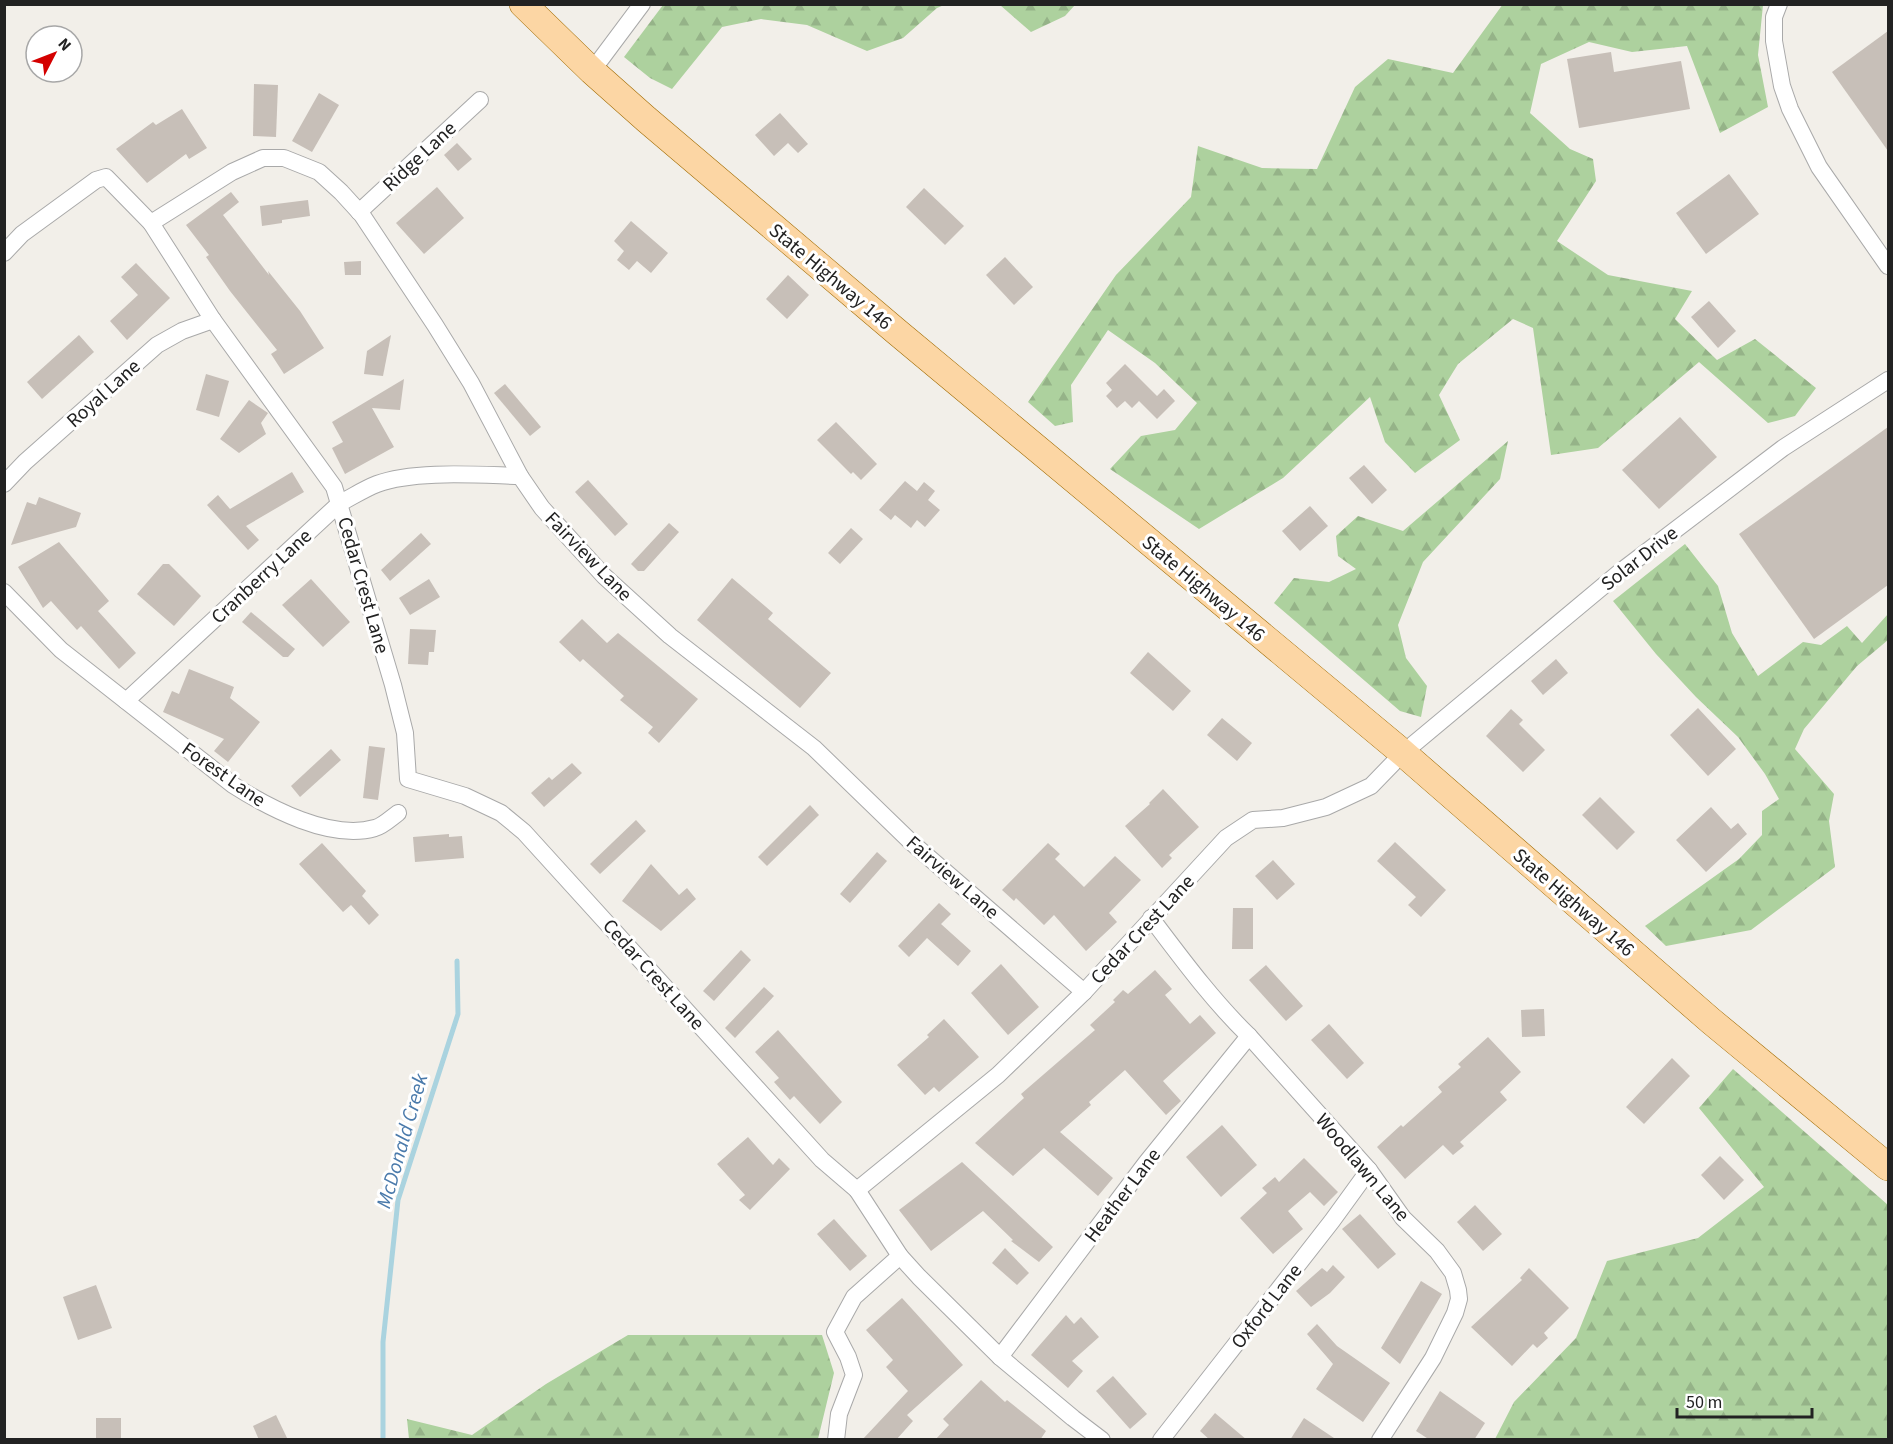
<svg xmlns="http://www.w3.org/2000/svg" width="1893" height="1444" viewBox="0 0 1893 1444" font-family="'Source Sans 3',sans-serif">
	<style>
		.forest { fill: url(#forest-firs) }
		.lines { fill: none; stroke-linecap: round; stroke-linejoin: round }
		.stream { stroke: #aad3df; stroke-width: 5 }
		.building { fill: #c7bfb8 }
		.minor-casing { stroke: #a9a9a9; stroke-width: 18 }
		.primary-casing { stroke: #a06b00; stroke-width: 28 }
		.minor { stroke: #fff; stroke-width: 16 }
		.primary { stroke: #fcd6a4; stroke-width: 27 }
		.labels { text-anchor: middle; stroke-width: 6; stroke-linejoin: round; paint-order: stroke }
		.street-label { font-size: 20px; fill: #222; stroke: #fff }
		.water-label { font-size: 21px; font-style: italic; fill: #4a7aab; stroke: #fff }
	</style>
	<defs>
		<pattern id="forest-firs" width="22" height="20" patternUnits="userSpaceOnUse" patternTransform="scale(1.5)"><rect width="22" height="20" fill="#add19e"/><path d="M5 1l3.5 6h-7zM16 11l3.5 6h-7z" fill="#95b388"/></pattern>
	</defs>
	<rect width="100%" height="100%" fill="#f2efe9"/>
	<g class="forest">
		<path d="M1503 4 1763 5 1758 55 1768 107 1720 133 1687 46 1632 52 1589 42 1541 64 1530 113 1570 149 1593 159 1596 181 1557 241 1608 275 1692 291 1675 319 1717 360 1755 339 1816 388 1795 416 1768 423 1699 362 1598 448 1551 455 1533 328 1513 319 1458 364 1439 395 1460 440 1415 473 1385 442 1370 397 1283 478 1199 529 1110 469 1141 436 1175 430 1197 403 1155 363 1108 330 1071 385 1073 422 1055 426 1028 402 1116 275 1191 197 1198 146 1262 168 1317 169 1355 87 1388 59 1453 73Z"/>
		<path d="M663 5V4L944 5 937 8 903 38 867 51 807 25 761 19 722 27 672 89 650 78 624 57Z"/>
		<path d="M1000 5H1075L1065 16 1031 32Z"/>
		<path d="M1508 441 1500 479 1423 562 1398 625 1406 658 1427 686 1421 717 1400 711 1274 603 1294 578 1329 582 1356 569 1338 556 1336 536 1358 516 1403 531Z"/>
		<path d="M1685 544 1718 586 1732 633 1758 676 1803 642 1821 645 1847 626 1862 643 1888 614V640L1857 666 1804 729 1795 749 1834 794 1829 821 1835 867 1751 930 1666 946 1645 926 1739 859 1762 835V811L1779 799 1765 774 1738 737 1696 697 1656 654 1613 601Z"/>
		<path d="M1733 1069 1888 1205V1439H1495L1514 1402 1576 1338 1607 1261 1698 1238 1764 1187 1699 1108Z"/>
		<path d="M628 1335H822L834 1373 818 1439H409L407 1419 472 1435 546 1384Z"/>
	</g>
	<g class="lines">
		<path class="stream" d="M383 1440V1342L398 1200 458 1014 457 961"/>
	</g>
	<g class="building">
		<path d="M1888 31V151L1832 72Z"/>
		<path d="M1611 52 1614 72 1681 61 1690 109 1579 128 1567 59Z"/>
		<path d="M254 84 278 85 276 137 253 136Z"/>
		<path d="M319 93 339 105 312 152 292 141Z"/>
		<path d="M182 109 207 148 189 159 186 154 147 183 116 149 153 122 156 125Z"/>
		<path d="M780 113 808 144 798 153 788 143 774 156 755 135Z"/>
		<path d="M457 143 472 159 458 171 444 155Z"/>
		<path d="M1729 174 1759 214 1706 254 1676 213Z"/>
		<path d="M437 187 464 218 424 254 396 223Z"/>
		<path d="M924 188 964 226 945 245 906 207Z"/>
		<path d="M231 192 239 202 223 215 269 275 268 271 300 311 324 348 284 374 271 354 277 350 230 291 206 257 209 255 186 225Z"/>
		<path d="M308 200 310 216 282 220V223L262 226 260 206Z"/>
		<path d="M631 221 668 253 651 273 637 261 629 270 617 260 624 251 614 241Z"/>
		<path d="M1005 257 1033 287 1014 305 986 275Z"/>
		<path d="M361 261V275H345L344 262Z"/>
		<path d="M136 263 170 298 127 340 110 321 138 295 121 277Z"/>
		<path d="M788 275 809 295 787 319 766 299Z"/>
		<path d="M1709 301 1736 331 1718 348 1691 317Z"/>
		<path d="M79 335 94 352 42 399 27 382Z"/>
		<path d="M391 335 383 376 364 374 367 351Z"/>
		<path d="M1125 364 1157 396 1164 389 1175 401 1157 419 1139 401 1132 408 1125 401 1117 408 1106 396 1112 390 1106 383Z"/>
		<path d="M206 374 229 381 219 417 196 410Z"/>
		<path d="M404 379 400 410 372 408 394 447 345 474 332 448 343 442 332 422Z"/>
		<path d="M505 384 541 427 530 436 494 393Z"/>
		<path d="M249 400 268 413 261 423 266 434 239 453 220 439Z"/>
		<path d="M1680 417 1717 457 1659 509 1622 470Z"/>
		<path d="M836 422 877 464 861 480 853 472 851 474 817 440Z"/>
		<path d="M1888 427V585L1814 639 1739 534Z"/>
		<path d="M1364 465 1387 490 1372 504 1349 478Z"/>
		<path d="M292 472 304 492 246 526 259 540 248 550 207 505 218 495 230 509Z"/>
		<path d="M588 480 628 524 615 536 575 492Z"/>
		<path d="M905 481 917 491 924 482 935 491 928 500 940 510 925 527 917 520 911 528 895 515 891 520 879 510Z"/>
		<path d="M39 497 81 513 76 527 11 545 27 502 36 505Z"/>
		<path d="M1310 506 1328 526 1300 551 1282 531Z"/>
		<path d="M669 523 679 532 644 571H638L631 564Z"/>
		<path d="M851 528 863 539 840 564 828 553Z"/>
		<path d="M421 533 431 544 390 581 381 570Z"/>
		<path d="M59 542 109 601 98 611 136 653 119 669 81 626 77 630 51 601 43 608 18 567Z"/>
		<path d="M163 564H169L201 596 174 626 137 594Z"/>
		<path d="M732 578 773 613 768 619 831 673 800 708 697 620Z"/>
		<path d="M311 579 350 622 323 647 282 605Z"/>
		<path d="M429 579 440 597 410 615 399 598Z"/>
		<path d="M251 612 295 649 288 657H283L242 622Z"/>
		<path d="M582 619 607 643 618 633 698 699 659 743 648 733 653 727 620 700 624 696 583 659 580 662 559 642Z"/>
		<path d="M410 629 436 630 434 652H429L428 665 408 664Z"/>
		<path d="M1148 652 1191 691 1173 711 1130 673Z"/>
		<path d="M1556 659 1568 673 1543 695 1531 681Z"/>
		<path d="M189 669 234 687 230 698 260 722 228 762 214 751 224 739 163 712 172 691 179 694Z"/>
		<path d="M1698 708 1736 749 1708 776 1670 735Z"/>
		<path d="M1511 709 1523 720 1519 724 1545 750 1523 772 1486 736Z"/>
		<path d="M1222 718 1252 743 1237 761 1207 735Z"/>
		<path d="M369 746 385 748 378 800 363 798Z"/>
		<path d="M331 749 341 760 300 797 291 786Z"/>
		<path d="M572 763 582 773 544 807 531 793 549 777 552 780Z"/>
		<path d="M1163 789 1199 827 1169 855 1172 858 1162 868 1125 826 1150 804 1149 803Z"/>
		<path d="M1600 797 1635 832 1617 850 1582 815Z"/>
		<path d="M810 805 819 815 767 866 758 857Z"/>
		<path d="M1711 807 1731 829 1738 823 1747 834 1706 872 1676 840Z"/>
		<path d="M636 820 646 831 600 874 590 864Z"/>
		<path d="M449 834V837L462 836 464 858 415 862 413 837Z"/>
		<path d="M1395 842 1446 890 1421 917 1408 905 1416 897 1377 861Z"/>
		<path d="M322 843 366 891 362 896 379 915 369 925 351 905 343 912 299 864Z"/>
		<path d="M1048 843 1060 854 1055 859 1084 887 1115 856 1141 880 1109 913 1117 922 1086 951 1054 915 1044 925 1016 898 1014 901 1002 890Z"/>
		<path d="M877 852 887 861 850 903 840 894Z"/>
		<path d="M1273 860 1295 884 1277 900 1255 876Z"/>
		<path d="M651 864 679 895 687 888 696 899 661 931 622 901Z"/>
		<path d="M939 903 951 914 941 924 971 951 958 966 927 938 909 957 898 946Z"/>
		<path d="M1233 908H1253V949H1232Z"/>
		<path d="M741 950 751 960 714 1001 703 991Z"/>
		<path d="M1001 964 1039 1007 1008 1035 971 993Z"/>
		<path d="M1266 965 1303 1006 1286 1021 1249 980Z"/>
		<path d="M1155 970 1172 989 1165 995 1190 1024 1200 1015 1216 1033 1163 1081 1181 1101 1166 1115 1125 1070 1089 1102 1091 1105 1060 1132 1113 1178 1098 1196 1044 1148 1013 1176 975 1143 1024 1098 1021 1094 1095 1030 1090 1025 1115 1002 1113 1000 1123 990 1128 994Z"/>
		<path d="M764 987 774 996 735 1038 725 1028Z"/>
		<path d="M1544 1009 1545 1036 1522 1037 1521 1010Z"/>
		<path d="M944 1019 979 1057 939 1092 934 1087 925 1095 897 1065 929 1037 927 1035Z"/>
		<path d="M1329 1024 1364 1063 1347 1079 1311 1040Z"/>
		<path d="M778 1030 842 1102 820 1124 794 1096 790 1100 774 1082 779 1078 755 1052Z"/>
		<path d="M1488 1037 1521 1072 1500 1092 1507 1100 1460 1142 1464 1146 1453 1155 1443 1145 1405 1179 1377 1147 1401 1125 1403 1127 1442 1092 1438 1087 1461 1067 1458 1064Z"/>
		<path d="M1672 1058 1690 1076 1644 1124 1626 1107Z"/>
		<path d="M1222 1125 1257 1165 1221 1197 1186 1157Z"/>
		<path d="M748 1137 773 1165 779 1158 790 1169 750 1210 739 1200 745 1195 717 1164Z"/>
		<path d="M1720 1156 1744 1180 1724 1200 1701 1175Z"/>
		<path d="M1304 1158 1338 1192 1324 1206 1310 1192 1288 1211 1303 1229 1273 1254 1240 1218 1267 1193 1262 1188 1275 1177 1279 1182Z"/>
		<path d="M962 1162 1053 1247 1039 1262 1011 1241 1013 1240 983 1211 931 1251 899 1210Z"/>
		<path d="M1475 1205 1502 1234 1483 1251 1457 1222Z"/>
		<path d="M1360 1214 1396 1254 1378 1269 1342 1229Z"/>
		<path d="M834 1219 867 1256 850 1271 817 1234Z"/>
		<path d="M1005 1248 1029 1273 1017 1285 992 1263Z"/>
		<path d="M1333 1265 1345 1277 1330 1293 1311 1307 1296 1291 1322 1268 1327 1272Z"/>
		<path d="M1529 1268 1569 1308 1544 1333 1548 1338 1537 1348 1533 1344 1512 1366 1471 1327 1522 1280 1520 1278Z"/>
		<path d="M1421 1281 1442 1294 1400 1364 1381 1348Z"/>
		<path d="M96 1285 112 1328 78 1340 63 1297Z"/>
		<path d="M902 1298 963 1365 907 1415 913 1421 896 1440H862L908 1391 886 1367 893 1360 866 1330Z"/>
		<path d="M1066 1315 1074 1324 1081 1317 1099 1337 1072 1361 1083 1371 1068 1388 1031 1355Z"/>
		<path d="M1317 1324 1337 1346 1390 1383 1363 1422 1316 1389 1333 1364 1307 1334Z"/>
		<path d="M1113 1376 1147 1414 1130 1429 1096 1391Z"/>
		<path d="M981 1380 1005 1402 1007 1400 1046 1431 1040 1440H935L949 1425 943 1419Z"/>
		<path d="M1440 1391 1485 1423 1474 1440H1430L1416 1431Z"/>
		<path d="M1215 1413 1247 1440H1210L1200 1431Z"/>
		<path d="M276 1415 288 1440H259L253 1426Z"/>
		<rect x="96" y="1418" width="25" height="22"/>
		<path d="M1304 1418 1337 1440H1290Z"/>
	</g>
	<g class="lines">
		<defs>
			<g id="minor">
				<path d="M1779 4 1774 17V41L1782 86 1790 109 1819 167 1888 266"/>
				<path d="M592 71 642 4"/>
				<path d="M359 212 480 100"/>
				<path d="M151 223 232 172 263 158H284L319 172 341 192 362 215 435 325 471 383 520 476 542 508 604 576 670 636 814 748 911 842 1084 992"/>
				<path d="M4 253 22 234 96 180 106 177 151 223 213 320 334 487 393 685 405 733 408 779 465 796 501 813 524 832 822 1160 857 1190 998 1075 1084 992 1226 838 1253 820 1283 818 1326 807 1371 786 1403 753 1620 572 1783 448 1888 380"/>
				<path d="M4 484 25 462 157 345 182 331 213 320"/>
				<path d="M4 592 61 650 233 785C269 808 331 841 375 828 383 826 391 818 398 813"/>
				<path d="M126 701 340 503C352 497 364 489 377 484 414 470 479 475 520 476"/>
				<path d="M1151 918C1182 959 1212 1000 1249 1036L1369 1170 1403 1218 1437 1251 1453 1273 1458 1290 1459 1299 1455 1313 1433 1358 1380 1440"/>
				<path d="M857 1190 900 1256 919 1277 1000 1357 1073 1418 1102 1440"/>
				<path d="M1000 1357 1146 1163 1249 1036"/>
				<path d="M836 1440 839 1414 854 1375 848 1357 835 1332 854 1297 900 1256"/>
				<path d="M1161 1440 1332 1221 1369 1170"/>
			</g>
			<path id="primary" d="M523 4 592 71 646 119 897 332 1403 753 1711 1021 1888 1167"/>
		</defs>
		<use href="#minor" class="minor-casing"/>
		<use href="#primary" class="primary-casing"/>
		<use href="#minor" class="minor"/>
		<use href="#primary" class="primary"/>
	</g>
	<g class="labels">
		<g class="street-label">
			<text transform="translate(419 156) rotate(-43)" y="7">Ridge Lane</text>
			<text transform="translate(831 276) rotate(40)" y="7">State Highway 146</text>
			<text transform="translate(103 393) rotate(-42)" y="7">Royal Lane</text>
			<text transform="translate(589 556) rotate(46)" y="7">Fairview Lane</text>
			<text transform="translate(1639 558) rotate(-38)" y="7">Solar Drive</text>
			<text transform="translate(261 576) rotate(-43)" y="7">Cranberry Lane</text>
			<text transform="translate(364 585) rotate(74)" y="7">Cedar Crest Lane</text>
			<text transform="translate(1204 588) rotate(40)" y="7">State Highway 146</text>
			<text transform="translate(224 774) rotate(35)" y="7">Forest Lane</text>
			<text transform="translate(953 877) rotate(41)" y="7">Fairview Lane</text>
			<text transform="translate(1574 902) rotate(41)" y="7">State Highway 146</text>
			<text transform="translate(1142 929) rotate(-47)" y="7">Cedar Crest Lane</text>
			<text transform="translate(654 974) rotate(48)" y="7">Cedar Crest Lane</text>
			<text transform="translate(1363 1167) rotate(50)" y="7">Woodlawn Lane</text>
			<text transform="translate(1122 1195) rotate(-53)" y="7">Heather Lane</text>
			<text transform="translate(1266 1306) rotate(-52)" y="7">Oxford Lane</text>
		</g>
		<g class="water-label">
			<text transform="translate(402 1141) rotate(-74)" y="7">McDonald Creek</text>
		</g>
	</g>
	<rect width="1893" height="1444" fill="none" stroke="#222222" stroke-width="12"/>
	<g transform="translate(54 54) rotate(48)"><circle r="28" fill="#ffffff" stroke="#a7a7a7" stroke-width="1.5"/>
	<path d="M0-4.5L10 22L0 15L-10 22Z" fill="#d40000"/>
	<text y="-9" font-size="16" font-weight="bold" text-anchor="middle" fill="#222222">N</text>
	</g>
	<path d="M1677 1408v9h135v-9" fill="none" stroke="#222222" stroke-width="3"/>
	<text x="1686" y="1408" font-size="18" fill="#222222" stroke="#ffffff" stroke-width="4.5" paint-order="stroke">50 m</text>
</svg>
